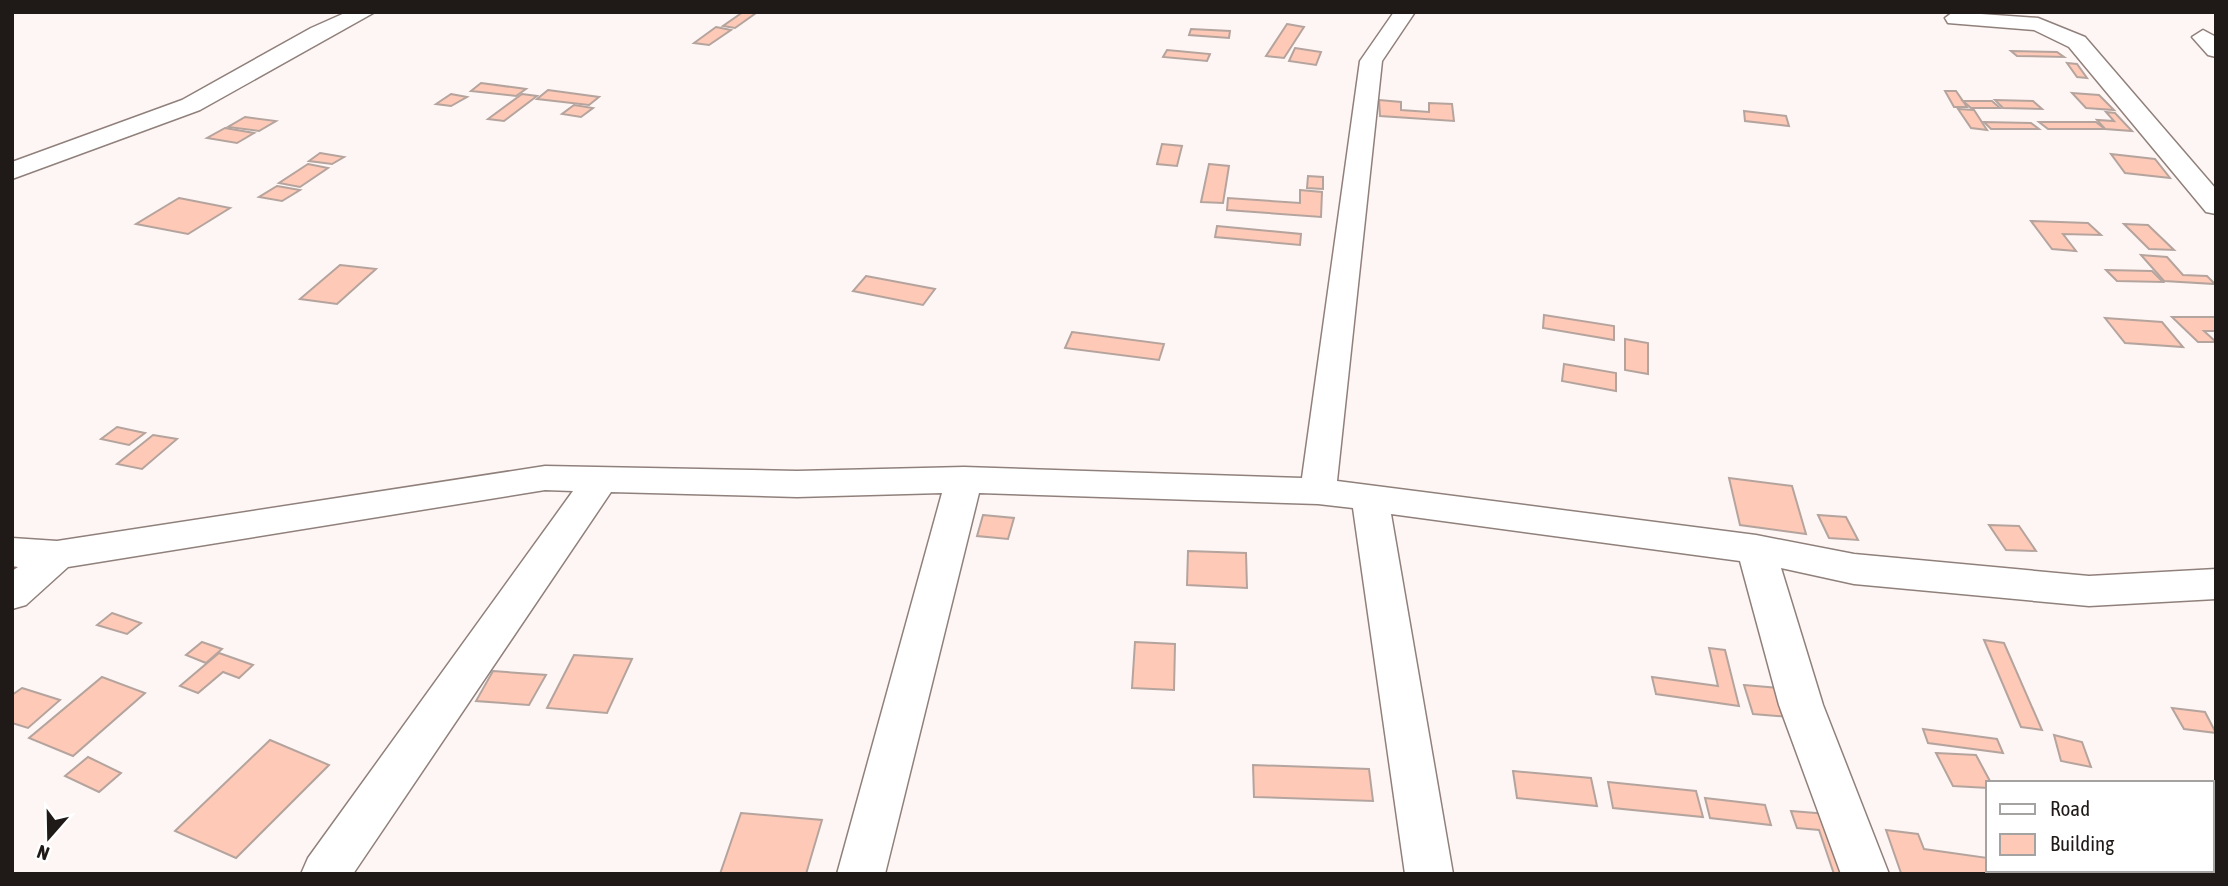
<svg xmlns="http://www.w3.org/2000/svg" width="2228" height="886" viewBox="0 0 2228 886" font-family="'Asap Condensed',sans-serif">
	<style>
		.building { fill: #fec9b6; stroke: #b5a49e; stroke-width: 2 }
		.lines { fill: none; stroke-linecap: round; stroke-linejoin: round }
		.minor-casing { stroke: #90807b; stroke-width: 3 }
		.minor { fill: #fff; fill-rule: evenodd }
	</style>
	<rect width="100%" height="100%" fill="#fef6f4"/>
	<g class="building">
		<path d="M743 12 756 13 735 28 723 26Z"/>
		<path d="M1287 24 1304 27 1284 58 1266 56Z"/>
		<path d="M716 27 731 30 709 45 694 43Z"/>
		<path d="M1191 29 1230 31 1229 38 1189 35Z"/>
		<path d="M1295 48 1321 52 1316 65 1289 61Z"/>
		<path d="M1167 50 1210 54 1207 61 1163 57Z"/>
		<path d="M2011 51 2057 52 2064 57 2017 56Z"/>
		<path d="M2067 63 2077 64 2087 78 2077 77Z"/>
		<path d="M481 83 526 89 516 96 471 91Z"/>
		<path d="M548 90 599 97 589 105 537 99Z"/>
		<path d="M1945 91H1956L1967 107H1954Z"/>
		<path d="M2072 93 2099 95 2114 110 2086 108Z"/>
		<path d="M451 94 467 97 451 106 436 104Z"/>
		<path d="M522 94 537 96 504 121 488 119Z"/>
		<path d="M1379 100 1401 102V110L1429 112V103L1452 104 1454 121 1380 116Z"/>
		<path d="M1995 100 2033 101 2042 109 2003 108Z"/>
		<path d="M1963 101H1992L2000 108H1971Z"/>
		<path d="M574 105 593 108 581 117 562 114Z"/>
		<path d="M1958 109 1974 110 1987 130 1971 128Z"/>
		<path d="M1744 111 1786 116 1789 126 1745 121Z"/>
		<path d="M2106 112 2115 113 2132 131 2105 129 2097 120 2114 121Z"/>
		<path d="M245 117 276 121 259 131 228 127Z"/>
		<path d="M1984 122 2031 123 2039 129H1991Z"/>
		<path d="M2039 122H2096L2105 129H2048Z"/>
		<path d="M225 128 254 133 237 143 207 138Z"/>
		<path d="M1162 144 1182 146 1177 166 1157 164Z"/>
		<path d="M320 153 344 157 332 164 309 161Z"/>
		<path d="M2111 154 2155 159 2170 178 2125 173Z"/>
		<path d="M308 164 328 168 300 187 279 183Z"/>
		<path d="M1209 164 1229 166 1223 203 1201 202Z"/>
		<path d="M1308 176 1323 177V189L1307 188Z"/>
		<path d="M277 186 300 190 282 201 259 197Z"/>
		<path d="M1300 190 1322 192 1321 217 1227 210 1228 198 1300 203Z"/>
		<path d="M179 198 230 208 188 234 136 224Z"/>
		<path d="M2031 221 2088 223 2101 235 2063 234 2076 251 2052 249Z"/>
		<path d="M2124 224 2148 225 2174 250 2149 249Z"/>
		<path d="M1217 226 1301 234 1300 245 1215 237Z"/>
		<path d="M2141 255 2167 257 2183 275 2207 276 2215 284 2164 281Z"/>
		<path d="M340 265 376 269 337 304 300 299Z"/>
		<path d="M2106 270 2152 271 2163 282 2117 281Z"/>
		<path d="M866 276 935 289 923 305 853 291Z"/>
		<path d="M1544 315 1614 326V340L1543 328Z"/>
		<path d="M2172 317H2216V331H2204L2216 342H2198Z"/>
		<path d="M2105 318 2162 322 2183 347 2125 343Z"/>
		<path d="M1072 332 1164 344 1159 360 1065 348Z"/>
		<path d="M1625 339 1648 343V374L1625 370Z"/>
		<path d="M1564 364 1616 373V391L1562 381Z"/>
		<path d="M117 427 145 433 129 445 101 439Z"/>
		<path d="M153 435 177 439 142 469 117 464Z"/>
		<path d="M1729 478 1792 486 1806 534 1740 525Z"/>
		<path d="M983 515 1014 518 1008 539 977 536Z"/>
		<path d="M1818 515 1846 517 1858 540 1829 538Z"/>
		<path d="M1989 525 2019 526 2036 551 2006 550Z"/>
		<path d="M1188 551 1246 553 1247 588 1187 585Z"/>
		<path d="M112 613 141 623 127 634 97 625Z"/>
		<path d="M1984 640 2004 643 2042 730 2021 727Z"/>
		<path d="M202 642 222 649 206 663 186 655Z"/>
		<path d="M1135 642 1175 644 1174 690 1132 688Z"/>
		<path d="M1709 648 1725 650 1739 706 1656 694 1652 677 1718 686Z"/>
		<path d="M219 653 253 665 239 678 223 672 198 693 180 686Z"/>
		<path d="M574 655 632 659 607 713 547 708Z"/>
		<path d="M493 671 546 675 529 705 476 701Z"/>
		<path d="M102 677 145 693 73 756 29 738Z"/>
		<path d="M1744 685 1779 688 1790 717 1753 714Z"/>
		<path d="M22 688 60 700 28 728 12 723V695Z"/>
		<path d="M2172 708 2205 712 2216 733 2184 729Z"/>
		<path d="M1923 729 1997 739 2003 753 1928 743Z"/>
		<path d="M2054 735 2082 742 2091 767 2061 761Z"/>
		<path d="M270 740 329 765 236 858 175 831Z"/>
		<path d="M1936 753 1976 755 1991 783 1988 788 1953 786Z"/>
		<path d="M88 757 121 773 99 792 65 776Z"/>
		<path d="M1253 765 1369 769 1373 801 1254 797Z"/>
		<path d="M1513 771 1591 778 1597 806 1517 798Z"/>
		<path d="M1608 782 1696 791 1703 817 1613 808Z"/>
		<path d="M1705 798 1765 805 1771 825 1710 818Z"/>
		<path d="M1791 811 1828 814 1849 874H1834L1819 830 1797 828Z"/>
		<path d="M741 813 822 820 806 874H720Z"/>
		<path d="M1886 830 1918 834 1924 849 1988 858V870H2076L2077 874 1901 873Z"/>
	</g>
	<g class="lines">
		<defs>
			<g id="minor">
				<path d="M347 12H375L200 110 12 179V162L182 100 311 28Z"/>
				<path d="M1394 12H1415L1382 61 1337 481 1756 535 1854 554 2089 576 2216 569V599L2089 606 1854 584 1781 568 1823 705 1889 874H1841L1779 705 1740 561 1391 514 1453 874H1405L1353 508 1318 504 979 493 885 874H837L942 493 797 497 611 492 353 874H301L308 858 573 491 545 490 68 567 26 605 12 609V571L18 567 12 566V538L57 541 545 466 797 471 964 467 1302 478 1360 61Z"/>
				<path d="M1953 12 2038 18 2085 37 2216 189V214L2206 212 2069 47 2034 30 1948 23 1945 18Z"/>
				<path d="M2203 30 2216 37V57L2208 55 2192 37Z"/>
			</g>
		</defs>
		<use href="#minor" class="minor-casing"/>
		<use href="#minor" class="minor"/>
	</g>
	<rect width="2228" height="886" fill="none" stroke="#1f1917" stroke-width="28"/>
	<rect x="1986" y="781" width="228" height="91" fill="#ffffff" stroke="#a5a3a2" stroke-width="2"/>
	<rect x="2000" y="804" width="35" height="10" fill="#ffffff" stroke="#a5a3a2" stroke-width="2"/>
	<text x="2050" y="816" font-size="21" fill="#1f1917">Road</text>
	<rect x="2000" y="834" width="35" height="21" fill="#fec9b6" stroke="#a5a3a2" stroke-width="2"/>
	<text x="2050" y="851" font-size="21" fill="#1f1917">Building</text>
	<g transform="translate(49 837) rotate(200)" stroke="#ffffff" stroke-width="5" paint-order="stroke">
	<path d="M0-5L12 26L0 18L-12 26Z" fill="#1f1917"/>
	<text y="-10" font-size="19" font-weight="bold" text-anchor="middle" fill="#1f1917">N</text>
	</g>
</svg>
